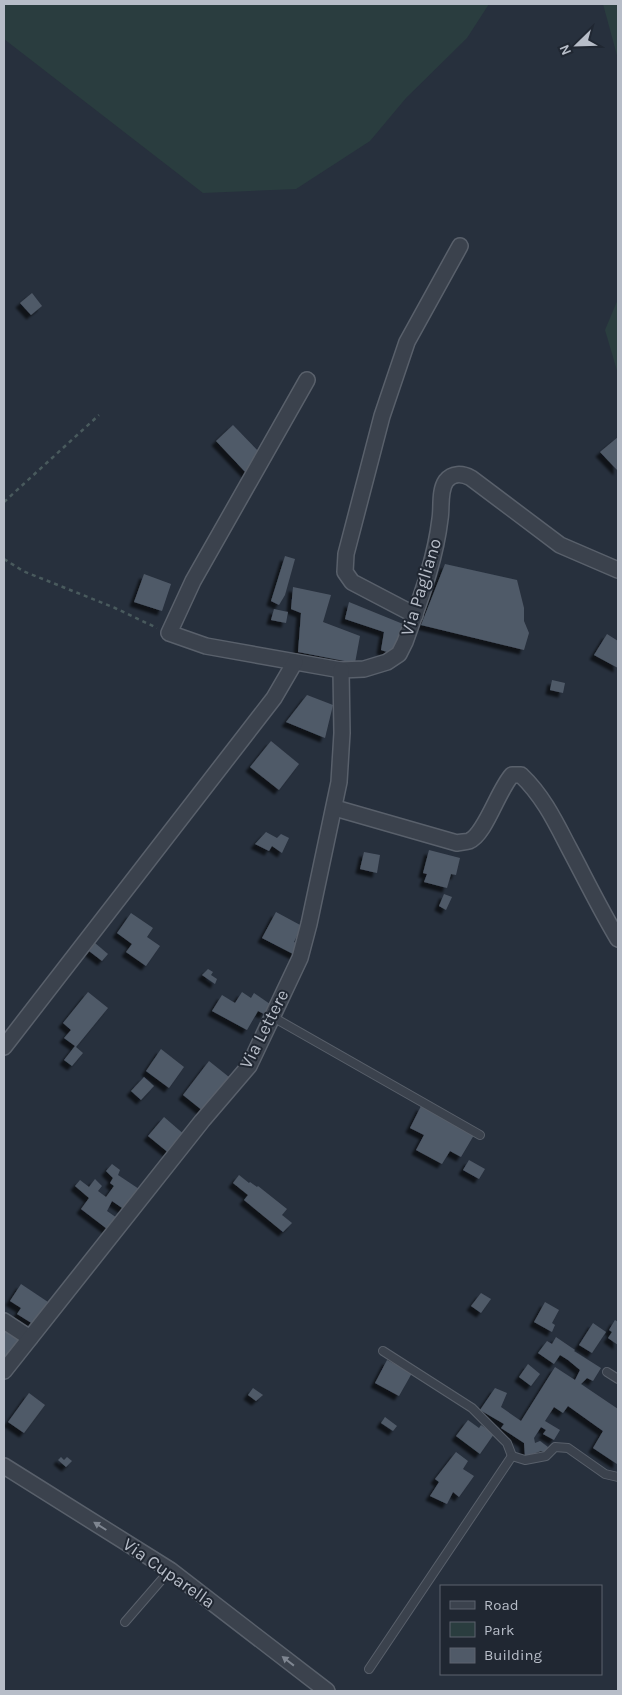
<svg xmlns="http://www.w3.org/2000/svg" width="622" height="1695" viewBox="0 0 622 1695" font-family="Karla,sans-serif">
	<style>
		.green { fill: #2a3d3f }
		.building { fill: #505a68; filter: url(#shadow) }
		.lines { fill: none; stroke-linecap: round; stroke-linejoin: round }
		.lane-casing { stroke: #59606b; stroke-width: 10 }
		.street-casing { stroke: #59606b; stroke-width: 18 }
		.path { stroke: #495a5d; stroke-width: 2.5; stroke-dasharray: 4 4; stroke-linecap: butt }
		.lane { stroke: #3b424d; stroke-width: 8 }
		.street { stroke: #3b424d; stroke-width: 15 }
		.oneway { fill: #7f8691 }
		.labels { text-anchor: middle; stroke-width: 4; stroke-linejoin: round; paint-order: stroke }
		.street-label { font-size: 18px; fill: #b7bdc8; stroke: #202732 }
	</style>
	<defs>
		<filter id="shadow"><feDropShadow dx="-4.5" dy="4.5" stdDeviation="1" flood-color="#0009"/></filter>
	</defs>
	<rect width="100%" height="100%" fill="#27303d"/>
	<g class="green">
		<path d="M4 4H489L467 38 406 98 370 141 296 189 203 193 4 39Z"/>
		<path d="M603 4H618V59Z"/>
		<path d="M618 299V374L605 330Z"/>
	</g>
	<g class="building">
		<path d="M32 293 42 306 31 315 20 303Z"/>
		<path d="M233 425 261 454 249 476 216 441Z"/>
		<path d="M618 437V471L600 452Z"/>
		<path d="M285 556 295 559 285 595 279 605 271 601Z"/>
		<path d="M445 564 517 580 524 608V621L529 633 524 650 421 625Z"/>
		<path d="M144 574 171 584 162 611 134 602Z"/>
		<path d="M293 587 331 595 323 622 360 636 355 663 298 652 301 613 291 609Z"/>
		<path d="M349 602 403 624 393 654 381 650 384 632 345 619Z"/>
		<path d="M274 609 288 612 286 623 271 620Z"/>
		<path d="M607 634 618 641V668L594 655Z"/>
		<path d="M552 680 565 683 563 693 550 690Z"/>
		<path d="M307 695 333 705 325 738 286 722Z"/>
		<path d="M271 741 299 764 279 790 250 767Z"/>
		<path d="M266 832 277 838 281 834 289 838 282 853 272 846 269 851 255 844Z"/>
		<path d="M429 850 460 858 456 875 451 874 447 888 424 882 427 874 423 873Z"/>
		<path d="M364 852 380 855 377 873 360 869Z"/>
		<path d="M444 894 452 897 446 910 439 906Z"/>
		<path d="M276 912 302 926 294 942 300 945 295 955 262 938Z"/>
		<path d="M131 913 153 928 147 937 160 946 146 966 126 952 132 944 117 933Z"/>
		<path d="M95 943 108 954 102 961 89 951Z"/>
		<path d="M208 969 213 972 211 975 217 979 215 984 202 975Z"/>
		<path d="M88 992 108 1008 76 1047 83 1053 72 1066 64 1060 75 1046 64 1038 71 1030 63 1023Z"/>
		<path d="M242 992 251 998 254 993 270 1004 264 1014 258 1011 247 1030 212 1011 222 995 235 1003Z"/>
		<path d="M161 1049 184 1067 169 1088 146 1071Z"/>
		<path d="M209 1061 229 1077 203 1111 183 1095Z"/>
		<path d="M144 1077 154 1086 141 1100 131 1091Z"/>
		<path d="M421 1106 474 1135 461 1157 450 1151 442 1164 416 1150 424 1135 410 1128Z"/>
		<path d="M164 1117 186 1136 170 1154 148 1136Z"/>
		<path d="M469 1160 485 1169 479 1179 463 1170Z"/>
		<path d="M112 1164 120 1170 118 1175 142 1191 128 1212 112 1201 107 1211 120 1220 111 1232 81 1209 89 1198 75 1186 80 1180 89 1187 95 1179 102 1186 98 1191 106 1197 114 1186 110 1183 113 1178 106 1171Z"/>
		<path d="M239 1175 249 1183 250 1182 257 1187 258 1186 287 1209 282 1215 292 1223 283 1232 244 1200 248 1195 233 1183Z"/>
		<path d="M21 1284 48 1302 33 1324 17 1314 21 1308 10 1301Z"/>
		<path d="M481 1293 491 1299 481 1313 471 1306Z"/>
		<path d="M545 1302 559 1310 552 1323 555 1325 552 1332 534 1322Z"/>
		<path d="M615 1320 618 1322V1345L608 1338 612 1332 609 1330Z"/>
		<path d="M593 1323 606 1332 592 1353 579 1345Z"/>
		<path d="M4 1324 24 1338 4 1366Z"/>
		<path d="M556 1337 575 1350 574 1351 601 1368 593 1381 587 1378 581 1384 618 1409V1462L617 1464 593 1448 603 1431 568 1406 563 1413 554 1407 545 1421 560 1430 554 1440 543 1434 546 1430 541 1427 534 1438 535 1443 540 1441 548 1447 546 1453 541 1451 525 1457 524 1443 501 1428 504 1424 480 1410 495 1388 507 1393 501 1407 521 1421 555 1367 575 1380 580 1370 568 1360 560 1355 554 1364 538 1353 547 1341 552 1344Z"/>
		<path d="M387 1360 412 1373 399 1396 375 1383Z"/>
		<path d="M528 1364 540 1374 531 1386 519 1377Z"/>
		<path d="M253 1388 263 1395 256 1401 248 1395Z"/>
		<path d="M29 1393 45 1405 24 1433 8 1422Z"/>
		<path d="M385 1417 397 1426 393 1431 381 1423Z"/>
		<path d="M468 1420 479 1428 481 1425 494 1434 480 1454 456 1436Z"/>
		<path d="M456 1452 468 1461 463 1469 474 1476 459 1497 453 1492 447 1504 430 1496 439 1482 435 1479Z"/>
		<path d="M61 1457 64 1460 67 1457 72 1461 66 1467 58 1460Z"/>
	</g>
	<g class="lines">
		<defs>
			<g id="lane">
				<path d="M271 1016 480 1135"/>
				<path d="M383 1351 472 1408 507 1443 512 1456"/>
				<path d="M607 1372 618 1379"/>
				<path d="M125 1622 170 1570"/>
				<path d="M369 1669 512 1456 525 1460 546 1456 555 1447 568 1448 605 1474 618 1477"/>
			</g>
			<g id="street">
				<path d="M307 380 193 581 169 633 206 646 341 670 364 669 387 662 399 654 405 642C419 602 435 562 440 519 442 508 439 491 446 481 452 473 462 473 471 478L560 545 618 570"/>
				<path d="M415 615 352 582 345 572 346 554 382 416 407 342 460 246"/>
				<path d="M335 808 457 843C461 842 466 842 469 841 485 835 498 790 512 775H521C543 796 555 821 569 848 585 878 600 909 618 939"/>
				<path d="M4 1047 274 698 295 662"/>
				<path d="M4 1321 30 1338"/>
				<path d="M4 1371 202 1121 249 1066 300 958 309 924 339 782 342 733 341 670"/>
				<path d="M4 1466 170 1570 327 1691"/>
			</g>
		</defs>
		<use href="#lane" class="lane-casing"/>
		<use href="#street" class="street-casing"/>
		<g class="path">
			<path d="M4 502 99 415"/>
			<path d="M4 559 23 571 115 608 157 628"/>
		</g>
		<use href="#lane" class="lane"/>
		<use href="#street" class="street"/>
	</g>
	<defs><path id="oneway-solid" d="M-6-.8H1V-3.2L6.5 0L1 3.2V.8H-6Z" transform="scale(1.25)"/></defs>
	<g class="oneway">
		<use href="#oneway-solid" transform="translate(100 1526) rotate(-148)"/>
		<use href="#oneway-solid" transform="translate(288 1661) rotate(-142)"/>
	</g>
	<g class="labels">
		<g class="street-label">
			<text transform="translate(421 587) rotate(-73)" y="6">Via Pagliano</text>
			<text transform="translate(264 1029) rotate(-63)" y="6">Via Lettere</text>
			<text transform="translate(169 1573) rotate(35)" y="6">Via Cuparella</text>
		</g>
	</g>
	<rect width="622" height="1695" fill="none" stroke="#b7bdc8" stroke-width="10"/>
	<rect x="440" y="1585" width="162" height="90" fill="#202732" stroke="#5c636e"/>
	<rect x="450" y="1601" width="25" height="8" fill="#3b424d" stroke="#5c636e"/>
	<text x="484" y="1610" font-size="15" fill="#b7bdc8">Road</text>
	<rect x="450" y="1622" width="25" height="15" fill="#2a3d3f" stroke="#5c636e"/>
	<text x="484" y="1635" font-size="15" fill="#b7bdc8">Park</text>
	<rect x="450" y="1648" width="25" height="15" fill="#505a68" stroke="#5c636e"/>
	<text x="484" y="1660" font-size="15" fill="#b7bdc8">Building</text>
	<g transform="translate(577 45) rotate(247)" stroke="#202732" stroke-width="4" paint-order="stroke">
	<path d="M0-4L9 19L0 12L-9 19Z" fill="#b7bdc8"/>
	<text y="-8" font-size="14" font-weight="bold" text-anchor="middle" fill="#b7bdc8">N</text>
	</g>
</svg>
